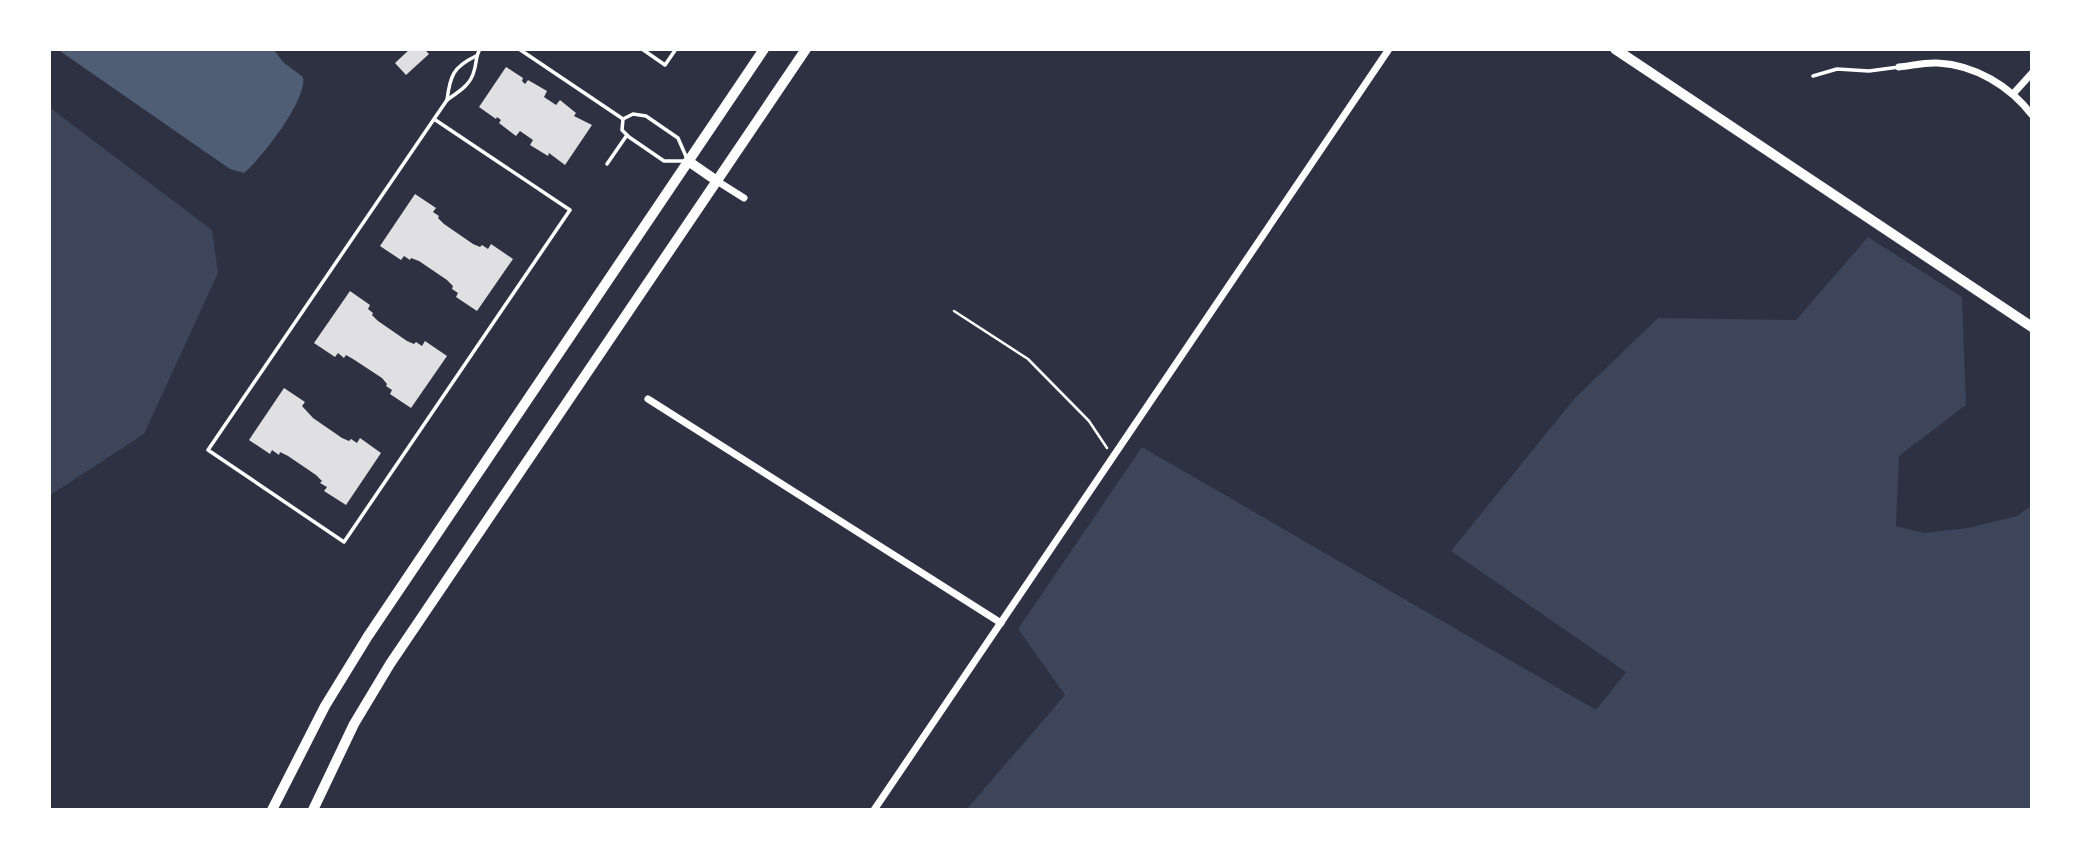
<svg xmlns="http://www.w3.org/2000/svg" width="2081" height="859" viewBox="0 0 2081 859" font-family="Raleway,sans-serif">
	<style>
		.green { fill: #3c4559 }
		.water { fill: #4f5d75 }
		.building { fill: #e0e0e3 }
		.lines { fill: none; stroke-linecap: round; stroke-linejoin: round }
		.path { stroke: #fff; stroke-width: 2.5 }
		.service { stroke: #fff; stroke-width: 3.5 }
		.minor { stroke: #fff; stroke-width: 7 }
		.tertiary { stroke: #fff; stroke-width: 10 }
	</style>
	<rect width="100%" height="100%" fill="#2d3142"/>
	<g class="green">
		<path d="M49 107 212 230 218 273 144 434 49 496Z"/>
		<path d="M1868 237 1962 297 1966 405 1899 456 1896 526 1924 533 1968 528 2017 516 2032 505V810H966L1065 695 1018 629 1142 447 1596 710 1626 672 1451 551 1574 399 1658 318 1796 320Z"/>
	</g>
	<path class="water" d="M57 49H273L283 62 303 77C308 99 261 159 244 173L230 169Z"/>
	<g class="building">
		<path d="M410 49H424L429 54 406 75 395 63Z"/>
		<path d="M506 67 523 78 522 81 525 84 528 80 547 91 544 97 556 105 560 100 576 113 574 116 592 125 565 165 549 153 548 156 530 145 533 140 520 131 516 136 499 123 501 120 497 117 496 119 479 107Z"/>
		<path d="M415 194 436 208 433 212 439 216 438 218 444 224 473 244 480 247 482 245 488 249 491 244 513 259 477 311 456 297 458 293 452 289 453 286 447 280 419 261 411 258 410 260 404 256 401 260 380 246Z"/>
		<path d="M350 291 370 305 368 309 373 313 372 315 378 321 407 341 414 344 416 342 422 346 425 341 447 356 411 408 390 394 392 390 386 386 387 384 382 378 353 359 346 355 344 358 338 353 335 357 314 343Z"/>
		<path d="M284 388 305 402 302 406 313 418 342 438 349 441 351 439 357 443 360 438 381 453 346 505 324 491 327 487 320 483 322 481 316 475 288 456 280 452 279 455 272 450 270 454 249 440Z"/>
	</g>
	<g class="lines">
		<path class="path" d="M954 311 1028 359 1089 421 1107 448"/>
		<g class="service">
			<path d="M519 49 623 119"/>
			<path d="M642 49 665 65 676 49"/>
			<path d="M1813 76 1837 69 1869 71 1899 67"/>
			<path d="M447 100C450 76 453 67 476 56"/>
			<path d="M633 114 646 116 678 138 688 161H664L629 137 622 130 623 119Z"/>
			<path d="M434 119 570 210 344 542 208 450 447 100C458 92 471 85 474 71 477 63 475 57 480 49"/>
			<path d="M607 164 627 135"/>
		</g>
		<g class="minor">
			<path d="M1899 67C1911 66 1925 62 1938 63 1975 65 2010 86 2032 115"/>
			<path d="M2013 94 2032 73"/>
			<path d="M717 181 744 198"/>
			<path d="M648 399 1001 623"/>
			<path d="M874 810 1389 49"/>
		</g>
		<g class="tertiary">
			<path d="M1615 49 2032 327"/>
			<path d="M688 161 717 181"/>
			<path d="M272 810 325 706 368 636 764 49"/>
			<path d="M313 810 354 724 390 664 806 49"/>
		</g>
	</g>
	<rect width="2081" height="859" fill="none" stroke="#ffffff" stroke-width="102"/>
</svg>
